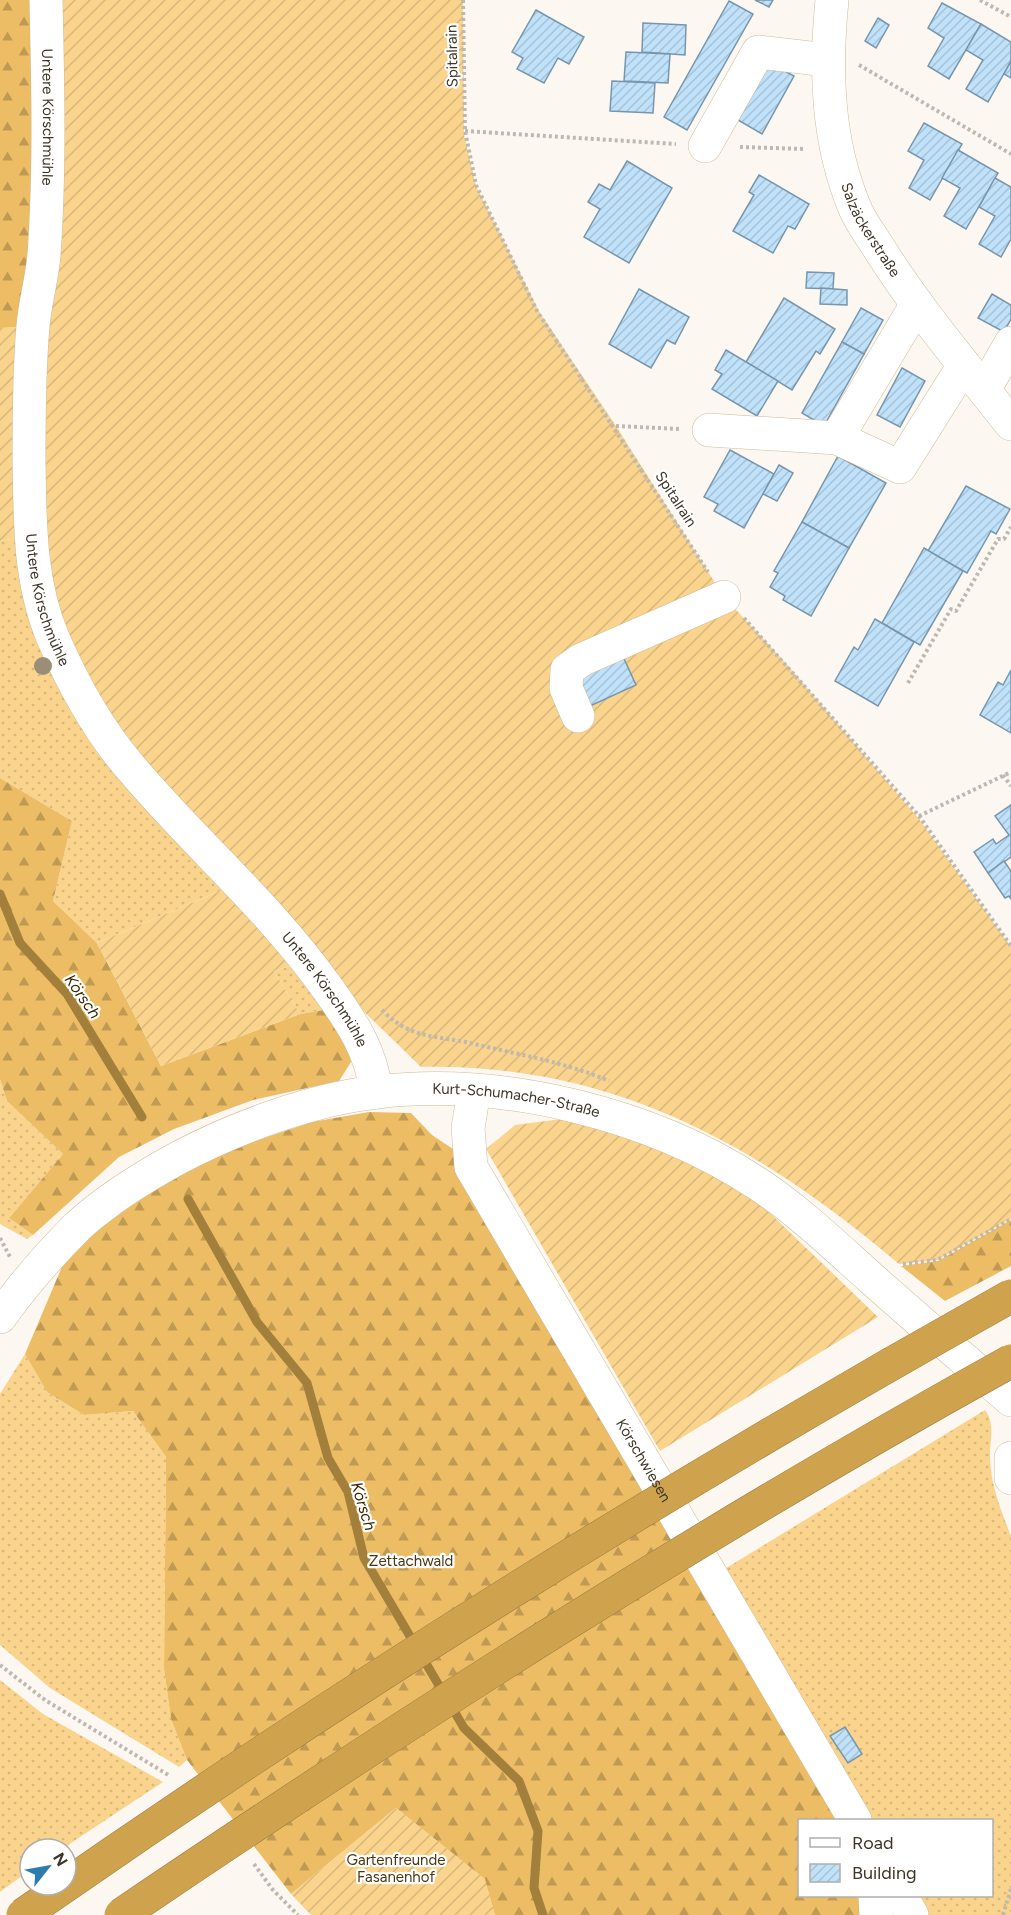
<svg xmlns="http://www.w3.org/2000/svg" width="1011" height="1915" viewBox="0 0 1011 1915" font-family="Figtree,sans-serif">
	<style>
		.grass { fill: url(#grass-dots) }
		.forest { fill: url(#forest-firs) }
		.garden { fill: url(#garden-furrows) }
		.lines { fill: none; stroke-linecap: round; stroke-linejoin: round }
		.stream { stroke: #a2803c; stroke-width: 9 }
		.building { fill: url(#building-hatch); stroke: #7796ad; stroke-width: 1.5 }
		.minor-casing { stroke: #cebb9a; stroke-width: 34 }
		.path { stroke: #beb9b0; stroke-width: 4; stroke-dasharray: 3 3; stroke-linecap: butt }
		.minor { stroke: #fff; stroke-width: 33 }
		.highway-bridge-casing { stroke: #9c7c41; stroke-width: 34; stroke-linecap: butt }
		.highway-bridge { stroke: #cfa34e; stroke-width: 33 }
		.tree { fill: #9a8e76 }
		.labels { text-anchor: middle; stroke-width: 4.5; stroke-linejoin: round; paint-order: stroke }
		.street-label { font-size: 15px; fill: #3d3528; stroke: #fff }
		.park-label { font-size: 15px; fill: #4a3711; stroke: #fff }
		.water-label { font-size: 16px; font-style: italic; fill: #382600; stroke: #fff }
	</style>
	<defs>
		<pattern id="grass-dots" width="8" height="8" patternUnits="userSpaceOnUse" patternTransform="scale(1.5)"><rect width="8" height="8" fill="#fad48d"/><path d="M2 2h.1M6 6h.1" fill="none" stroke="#d7b77a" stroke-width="1.8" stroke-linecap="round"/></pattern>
		<pattern id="forest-firs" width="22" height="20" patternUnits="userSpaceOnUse" patternTransform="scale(1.5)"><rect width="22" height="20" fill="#ecbd64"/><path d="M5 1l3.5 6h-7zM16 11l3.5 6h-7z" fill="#c09a52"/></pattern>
		<pattern id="garden-furrows" width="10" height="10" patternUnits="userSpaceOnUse" patternTransform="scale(1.5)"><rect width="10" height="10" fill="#fad48d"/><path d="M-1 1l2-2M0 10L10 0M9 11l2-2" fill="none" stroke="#d7b77a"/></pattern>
		<pattern id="building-hatch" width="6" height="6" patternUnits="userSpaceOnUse" patternTransform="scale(1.5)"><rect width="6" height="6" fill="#c0e1fa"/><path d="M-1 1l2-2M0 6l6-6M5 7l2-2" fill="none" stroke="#a6c2d6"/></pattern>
	</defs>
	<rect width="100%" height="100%" fill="#fcf8f1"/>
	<g class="grass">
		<path d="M18 538 227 888 97 943 53 901 72 821 0 778V541Z"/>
		<path d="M297 964 330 1009 300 1014 274 971Z"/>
		<path d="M0 1079 7 1101 63 1154 9 1218 33 1235 27 1239 0 1224Z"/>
		<path d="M25 1354 47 1392 84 1415 133 1411 166 1457 164 1669 171 1719 187 1760 179 1767 50 1688 0 1645V1394Z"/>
		<path d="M985 1410C994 1422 991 1436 990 1451 989 1481 1000 1508 1011 1536V1915H925L913 1896H992V1820H868L718 1573Z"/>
		<path d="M0 1680 43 1714 163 1782 62 1849H30V1870L0 1892Z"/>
	</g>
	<g class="forest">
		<path d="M0 0H35L41 83 25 327 0 328Z"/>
		<path d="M0 778 72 821 53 901 97 943 161 1066 300 1014 330 1009 345 1036 351 1062 339 1081 253 1100 174 1129 119 1157 33 1235 9 1218 63 1154 7 1101 0 1079Z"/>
		<path d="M369 1112 411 1113 432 1135 465 1157 841 1820H800V1896H863L890 1915H495L484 1879 396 1808 291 1894 187 1760 171 1719 164 1669 166 1457 133 1411 84 1415 47 1392 25 1354 64 1262 97 1231 146 1194 206 1160 255 1141 312 1122Z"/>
		<path d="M1011 1220V1266L945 1301 901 1266 938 1261Z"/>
	</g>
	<g class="garden">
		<path d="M58 0H463L464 135 476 186 540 313 616 426 724 597 782 659 919 819 1011 947V1219L937 1260 899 1264C757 1144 612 1063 421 1067L347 995 134 758 75 662 38 533Z"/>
		<path d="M25 327 18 538 0 541V328Z"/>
		<path d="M227 888 297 964 274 971 300 1014 161 1066 97 943Z"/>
		<path d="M585 1116 662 1145 750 1194 878 1317 660 1451 486 1149 515 1125Z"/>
		<path d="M396 1808 485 1879 495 1915H311L291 1894Z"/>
	</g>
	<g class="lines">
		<g class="stream">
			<path d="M0 894 20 943 67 994 142 1117"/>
			<path d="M188 1199 257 1322 307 1383 328 1458 348 1492 364 1558 464 1728 519 1781 538 1831 534 1888 543 1915"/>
		</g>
	</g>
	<g class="building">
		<path d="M755 0H773L769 7Z"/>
		<path d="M729 1 753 14 687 130 664 117Z"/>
		<path d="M942 3 981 24 949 79 928 66 944 38 928 28Z"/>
		<path d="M536 10 584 37 569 64 558 58 544 83 517 69 523 58 512 52Z"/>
		<path d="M878 18 889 25 876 48 865 41Z"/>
		<path d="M643 23 686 25 685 55 642 52Z"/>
		<path d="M981 24 1011 42V61L988 102 966 89 983 60 966 50Z"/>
		<path d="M626 52 670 54 668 83 624 81Z"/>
		<path d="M1011 61V78L1004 74Z"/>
		<path d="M770 63 794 76 762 134 738 120Z"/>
		<path d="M612 81 655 83 653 113 610 111Z"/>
		<path d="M924 123 962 144 930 200 909 188 924 160 908 151Z"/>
		<path d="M958 150 998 173 966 229 944 216 960 188 942 178Z"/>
		<path d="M627 161 672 188 629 263 584 237 600 209 588 202 599 184 610 190Z"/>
		<path d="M759 175 809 204 795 229 788 226 773 253 733 231 754 195 749 192Z"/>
		<path d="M995 178 1011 187V239L1001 257 979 244 995 216 979 207Z"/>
		<path d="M807 272 834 273 833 289 806 288Z"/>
		<path d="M821 288 847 290V305L820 304Z"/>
		<path d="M639 289 689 317 675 344 667 340 651 368 609 344Z"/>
		<path d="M992 294 1011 305V319L1004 332 978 318Z"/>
		<path d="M784 298 835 329 820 354 816 351 792 390 746 362Z"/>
		<path d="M861 308 883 320 864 354 842 342Z"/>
		<path d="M842 342 864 354 824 426 802 413Z"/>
		<path d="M726 350 778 381 757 416 712 389 722 374 715 370Z"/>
		<path d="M902 368 925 381 900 427 877 415Z"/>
		<path d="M730 450 774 474 744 528 714 511 718 504 704 497Z"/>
		<path d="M838 456 886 483 849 548 802 522Z"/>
		<path d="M779 465 793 473 777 501 763 494Z"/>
		<path d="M966 486 1010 509 996 534 991 531 967 573 928 551Z"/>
		<path d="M802 522 849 548 811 616 783 600 785 596 770 587 778 573 774 571Z"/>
		<path d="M924 548 963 571 920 645 882 623Z"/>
		<path d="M875 619 914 642 878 706 835 681 854 647 858 650Z"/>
		<path d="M620 650 636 685 590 706 574 671Z"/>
		<path d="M1011 670V733L980 715 998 682 1003 685Z"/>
		<path d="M1011 805V857L988 873 974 852 993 839 996 844 1009 835 995 816Z"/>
		<path d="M1004 861 1011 871V899L1009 896 1005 898 988 873Z"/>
		<path d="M845 1727 862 1754 848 1763 830 1736Z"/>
	</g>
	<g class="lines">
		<defs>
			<g id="minor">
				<path id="s1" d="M46 0C48 84 50 170 44 255 42 279 35 302 33 326 29 370 29 416 29 460 30 521 29 581 53 638 73 684 98 730 131 768 195 844 271 908 328 989 351 1021 372 1052 376 1092"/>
				<path id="s2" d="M832 0C825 70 827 140 854 206 860 222 873 238 882 253 920 313 967 368 1011 424"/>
				<path d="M705 146 758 52 827 60"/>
				<path d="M984 390 1011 343"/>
				<path d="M709 430 837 438 917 304"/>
				<path d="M837 438 900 467 964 365"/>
				<path d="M578 716 566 688 567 670 581 660 724 597"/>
				<path id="s3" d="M474 1091 468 1128 471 1167 855 1820"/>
				<path id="s4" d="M0 1317C23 1285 49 1255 77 1227 107 1199 145 1176 180 1157 237 1127 313 1099 377 1092 503 1077 652 1114 758 1184 799 1211 835 1246 872 1279 918 1320 965 1360 1011 1400"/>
				<path d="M1011 1458V1478"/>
				<path d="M875 1896 876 1915"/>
				<path d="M901 1896 912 1915"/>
			</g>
		</defs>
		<use href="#minor" class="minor-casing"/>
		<g class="path">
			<path d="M463 0 465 131 476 185 537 311 708 572"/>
			<path d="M980 0 1011 17"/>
			<path d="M859 65 1011 154"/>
			<path d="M465 131 676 144"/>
			<path d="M740 147 805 149"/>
			<path d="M616 426 680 429"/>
			<path d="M744 618 919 816 1011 946"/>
			<path d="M908 683 951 609 956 611 998 539H1004L1011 527"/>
			<path d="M1003 775 1011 786"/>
			<path d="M919 816 1011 772"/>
			<path d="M382 1010C410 1039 434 1035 470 1043 516 1054 565 1062 609 1081"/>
			<path d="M0 1238 10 1257"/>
			<path d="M903 1264 937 1260 1011 1219"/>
			<path d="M0 1665 45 1700 170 1776"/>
			<path d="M254 1864 273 1890 298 1915"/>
			<path d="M1003 1915 1011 1889"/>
		</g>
		<use href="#minor" class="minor"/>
		<defs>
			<g id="highway-bridge">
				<path d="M23 1915C342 1692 671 1486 1011 1296"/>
				<path d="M121 1915C412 1718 704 1531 1011 1361"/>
			</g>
		</defs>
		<use href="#highway-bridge" class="highway-bridge-casing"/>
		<use href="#highway-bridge" class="highway-bridge"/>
	</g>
	<circle class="tree" cx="43" cy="666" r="9"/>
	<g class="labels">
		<g class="street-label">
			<text transform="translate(452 56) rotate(-91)" y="5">Spitalrain</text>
			<text dy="5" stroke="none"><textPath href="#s1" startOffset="117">Untere Körschmühle</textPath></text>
			<text dy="5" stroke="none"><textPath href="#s2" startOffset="238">Salzäckerstraße</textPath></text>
			<text transform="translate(676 499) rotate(57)" y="5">Spitalrain</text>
			<text dy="5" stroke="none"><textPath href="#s1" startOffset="603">Untere Körschmühle</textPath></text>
			<text dy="5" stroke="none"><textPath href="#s1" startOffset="1089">Untere Körschmühle</textPath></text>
			<text dy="5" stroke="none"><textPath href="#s4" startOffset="592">Kurt-Schumacher-Straße</textPath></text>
			<text dy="5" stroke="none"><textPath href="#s3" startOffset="417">Körschwiesen</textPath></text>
		</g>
		<g class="park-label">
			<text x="411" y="1566">Zettachwald</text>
			<text x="396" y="1865">Gartenfreunde<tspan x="396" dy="17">Fasanenhof</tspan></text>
		</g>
		<g class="water-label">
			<text transform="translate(83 996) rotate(55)" y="6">Körsch</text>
			<text transform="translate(364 1506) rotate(73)" y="6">Körsch</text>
		</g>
	</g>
	<rect x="798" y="1819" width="195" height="78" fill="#ffffff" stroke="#b1aea9" stroke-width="1.5"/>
	<rect x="810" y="1838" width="30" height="9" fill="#ffffff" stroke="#b1aea9" stroke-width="1.5"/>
	<text x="852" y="1849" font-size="18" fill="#3d3528">Road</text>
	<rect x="810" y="1864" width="30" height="18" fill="url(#building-hatch)" stroke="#b1aea9" stroke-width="1.5"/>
	<text x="852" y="1879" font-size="18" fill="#3d3528">Building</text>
	<g transform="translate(48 1867) rotate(59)"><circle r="28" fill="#ffffff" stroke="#b1aea9" stroke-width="1.5"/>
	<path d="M0-4.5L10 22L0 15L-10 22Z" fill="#2e7bad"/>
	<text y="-9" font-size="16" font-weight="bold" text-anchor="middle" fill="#3d3528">N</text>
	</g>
</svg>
